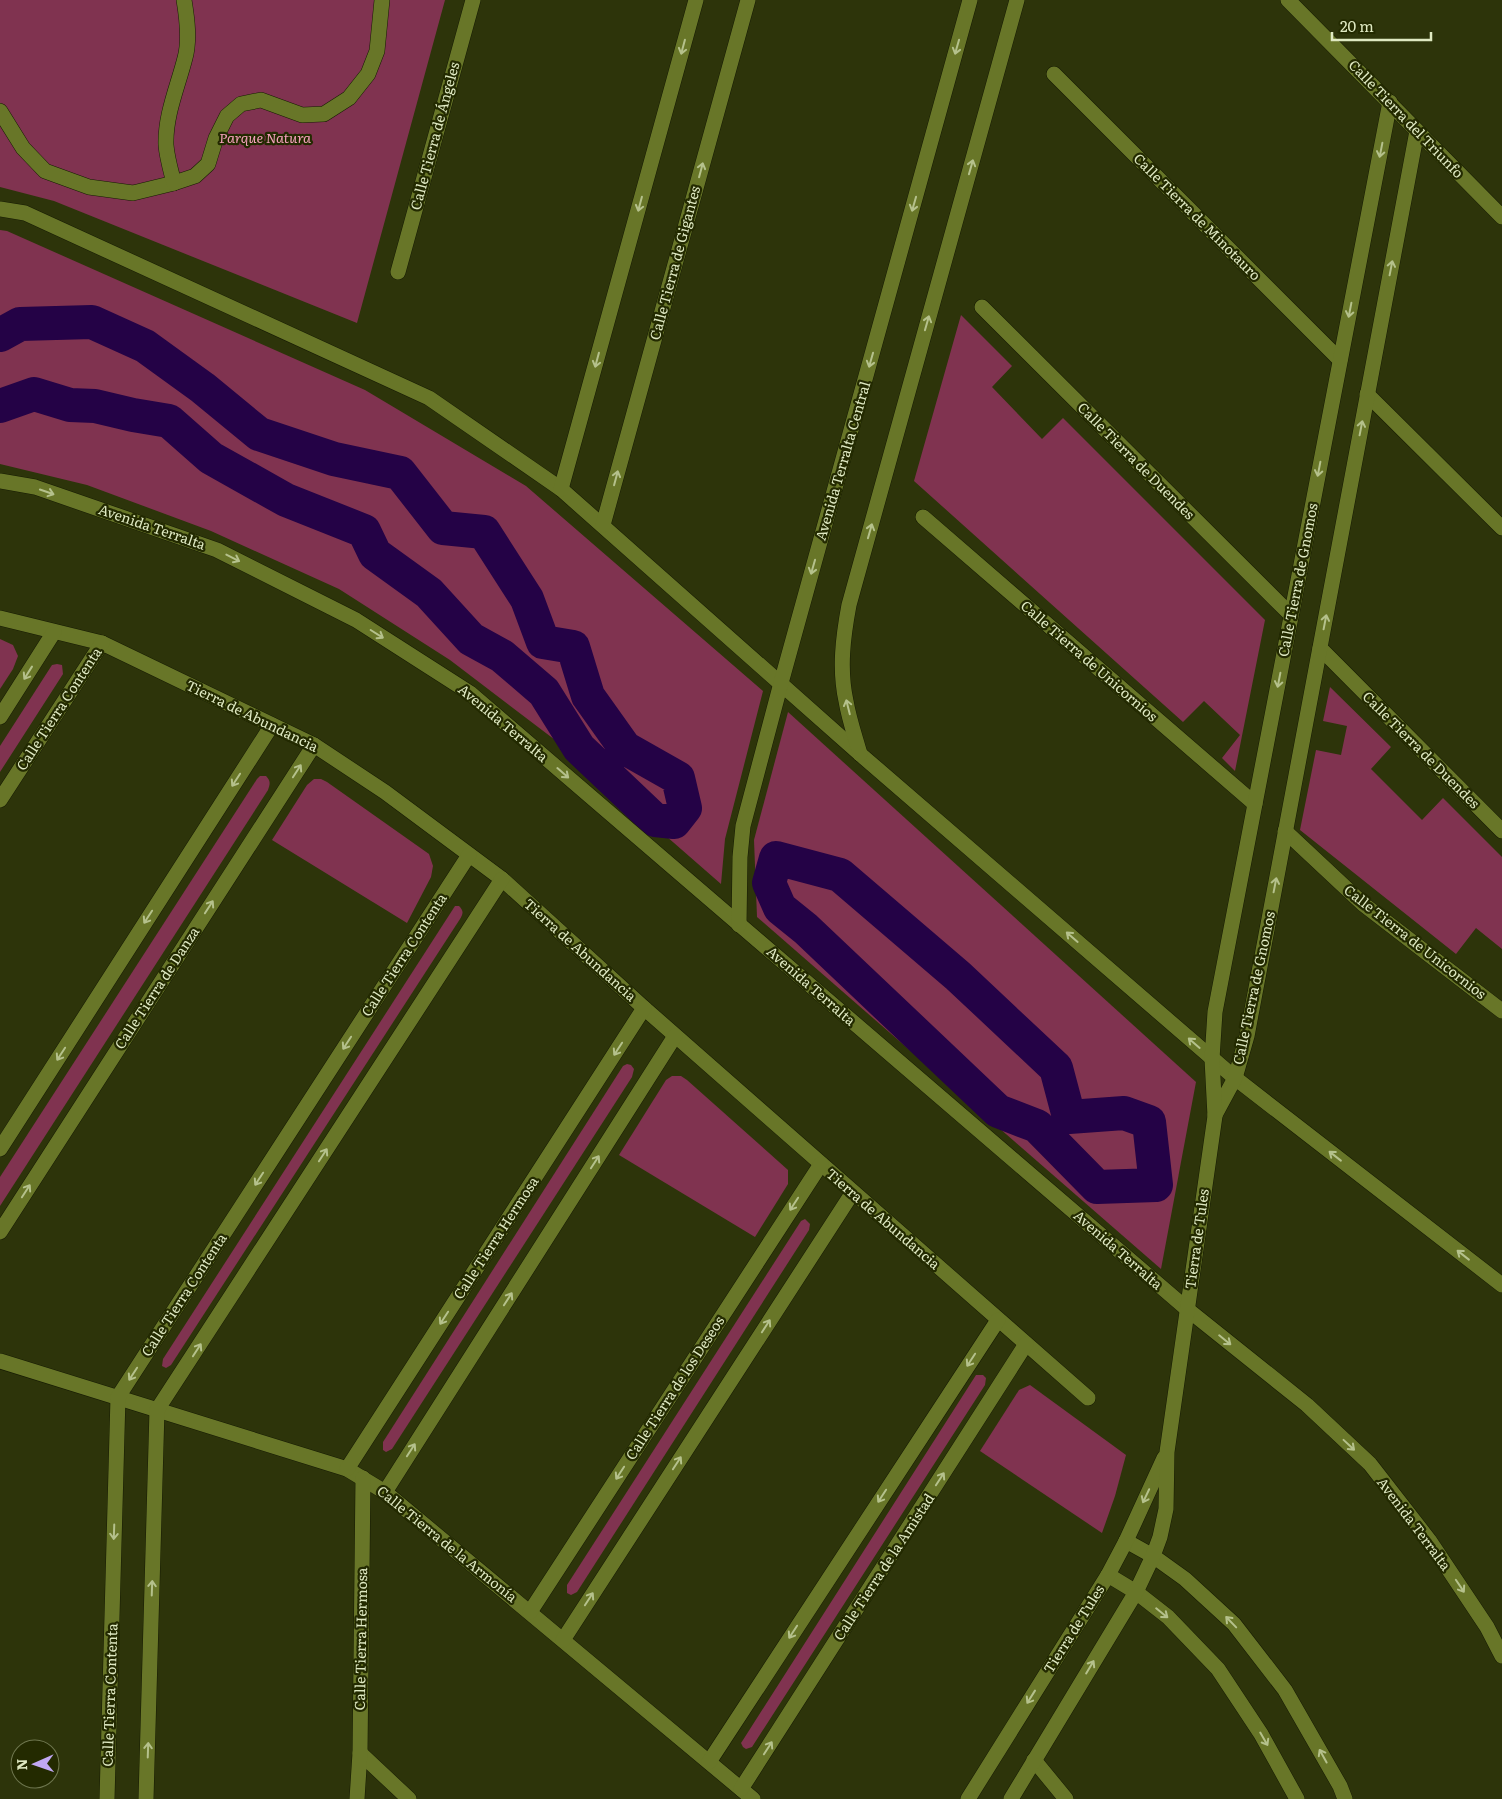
<svg xmlns="http://www.w3.org/2000/svg" width="1502" height="1799" viewBox="0 0 1502 1799" font-family="Literata,serif">
	<style>
		.green { fill: #803350 }
		.lines { fill: none; stroke-linecap: round; stroke-linejoin: round }
		.canal { stroke: #240246; stroke-width: 34 }
		.pedestrian-casing { stroke: #161b03; stroke-width: 16 }
		.minor-casing { stroke: #161b03; stroke-width: 16 }
		.pedestrian { stroke: #687628; stroke-width: 15 }
		.minor { stroke: #687628; stroke-width: 15 }
		.oneway { stroke: #b5c18c }
		.labels { text-anchor: middle; stroke-width: 4.5; stroke-linejoin: round; paint-order: stroke }
		.street-label { font-size: 14px; fill: #dfe9c2; stroke: #232a00 }
		.park-label { font-size: 14px; font-style: italic; fill: #f5a2bc; stroke: #232a00 }
	</style>
	<rect width="100%" height="100%" fill="#2d340a"/>
	<g class="green">
		<path d="M0 0H445L357 323 54 201 0 187Z"/>
		<path d="M0 230 7 231 365 390 526 486 763 691 725 839 721 884 563 746 450 660 339 589 211 531 87 485 0 464Z"/>
		<path d="M961 315 1012 366 992 387 1042 439 1063 418 1265 620 1235 771 1222 758 1240 735 1204 701 1183 722 914 481Z"/>
		<path d="M0 639 13 645 18 656 13 669 0 689Z"/>
		<path d="M57 664 62 665 63 674 0 772V746L52 665Z"/>
		<path d="M1330 687 1391 747 1371 769 1422 820 1443 798 1502 857V949L1476 928 1456 954 1300 830 1316 750 1341 755 1347 726 1323 721Z"/>
		<path d="M788 712 1196 1082 1161 1269 757 917 754 840Z"/>
		<path d="M260 776H266C271 781 270 784 268 790L0 1206V1177L257 779Z"/>
		<path d="M314 779H321L327 782 429 854 433 866 431 877 407 923 272 840 307 785Z"/>
		<path d="M455 906H459C464 911 463 914 460 919L171 1365 166 1368 162 1366 163 1359Z"/>
		<path d="M627 1064 631 1065 634 1069 632 1077 392 1449 386 1452 383 1450V1442L623 1066Z"/>
		<path d="M672 1076H681L687 1080 788 1170V1184L755 1237 619 1155 666 1080Z"/>
		<path d="M805 1219 810 1224 809 1230 577 1592 571 1595 567 1593V1585L801 1221Z"/>
		<path d="M976 1375H983L986 1378 985 1385 752 1747 746 1749 743 1747 741 1743 743 1740Z"/>
		<path d="M1030 1385 1126 1455 1115 1496 1102 1533 980 1451 1019 1390Z"/>
	</g>
	<g class="lines">
		<g class="canal">
			<path d="M0 335 20 324 92 322 145 346 203 388 259 434 334 459 400 473 443 528 484 532 527 599 543 642 573 647 588 696 625 748 678 778 685 808 674 822 655 820 579 748 544 692 502 656 471 639 429 593 375 554 364 531 286 500 211 458 169 421 133 415 95 406 70 405 34 394 0 406"/>
			<path d="M776 858 840 875 958 976 1056 1068 1069 1117 1124 1113 1149 1122 1156 1185 1097 1187 1037 1126 998 1111 806 929 780 908 769 883Z"/>
		</g>
		<defs>
			<g id="pedestrian">
				<path d="M0 111 23 148 45 171 89 187 133 193 174 183 195 176 208 164 216 138 227 116 241 104 261 100 302 115 324 114 349 98 368 74 377 51 382 0"/>
				<path d="M174 183C171 171 167 158 166 145 165 115 178 86 185 58 190 40 187 18 184 0"/>
			</g>
			<g id="minor">
				<path d="M1288 0 1502 217"/>
				<path d="M1054 74 1340 360"/>
				<path d="M0 209 25 213 429 398 561 489 860 754 1235 1078 1502 1285"/>
				<path d="M398 272 473 0"/>
				<path d="M982 307 1291 615"/>
				<path d="M1367 394 1502 528"/>
				<path d="M0 481 35 487 217 550 356 620 470 693 1187 1309 1307 1405 1370 1464 1429 1540 1487 1627 1502 1656"/>
				<path d="M561 489 696 0"/>
				<path d="M923 517 1255 804"/>
				<path d="M603 525 748 0"/>
				<path d="M0 618 102 643 314 745 385 792 502 879 644 1008 1088 1398"/>
				<path d="M1320 648 1502 831"/>
				<path d="M0 717 54 632"/>
				<path d="M860 754C855 736 849 719 846 701 839 669 843 637 849 605L1017 0"/>
				<path d="M0 800 102 643"/>
				<path d="M1285 831 1363 904 1502 1011"/>
				<path d="M739 925 740 857 743 826 781 683 970 0"/>
				<path d="M1215 1115 1235 1078 1247 1036 1417 131"/>
				<path d="M0 1149 272 725"/>
				<path d="M0 1232 314 745"/>
				<path d="M0 1361 347 1469 385 1492 753 1799"/>
				<path d="M347 1469 644 1008"/>
				<path d="M385 1492 675 1036"/>
				<path d="M1126 1541 1153 1556 1185 1579 1234 1624 1285 1690 1340 1786 1345 1799"/>
				<path d="M1108 1575 1136 1592 1168 1617 1218 1669 1261 1734 1297 1799"/>
				<path d="M530 1612 821 1164"/>
				<path d="M563 1640 853 1192"/>
				<path d="M360 1753 409 1799"/>
				<path d="M1034 1760 1066 1799"/>
				<path d="M709 1762 998 1320"/>
				<path d="M741 1789 1026 1344"/>
				<path d="M107 1799 118 1397 469 855"/>
				<path d="M146 1799 157 1410 502 879"/>
				<path d="M357 1799 360 1753 363 1478"/>
				<path d="M968 1799 1108 1575 1126 1541 1164 1458"/>
				<path d="M1011 1799 1136 1592 1153 1556 1160 1537 1166 1509 1167 1452 1215 1116 1212 1059 1215 1012 1390 102"/>
			</g>
		</defs>
		<use href="#pedestrian" class="pedestrian-casing"/>
		<use href="#minor" class="minor-casing"/>
		<use href="#pedestrian" class="pedestrian"/>
		<use href="#minor" class="minor"/>
	</g>
	<defs><path id="oneway-shaft" d="M-6 0H5M1.5-3L5.5 0L1.5 3" fill="none" stroke-width="1.6" stroke-linecap="round" stroke-linejoin="round" transform="scale(1.25)"/></defs>
	<g class="oneway">
		<use href="#oneway-shaft" transform="translate(683 47) rotate(105)"/>
		<use href="#oneway-shaft" transform="translate(957 47) rotate(106)"/>
		<use href="#oneway-shaft" transform="translate(1381 150) rotate(101)"/>
		<use href="#oneway-shaft" transform="translate(971 167) rotate(-74)"/>
		<use href="#oneway-shaft" transform="translate(701 170) rotate(-75)"/>
		<use href="#oneway-shaft" transform="translate(640 204) rotate(105)"/>
		<use href="#oneway-shaft" transform="translate(914 204) rotate(106)"/>
		<use href="#oneway-shaft" transform="translate(1391 268) rotate(-79)"/>
		<use href="#oneway-shaft" transform="translate(1350 310) rotate(101)"/>
		<use href="#oneway-shaft" transform="translate(927 323) rotate(-74)"/>
		<use href="#oneway-shaft" transform="translate(597 360) rotate(105)"/>
		<use href="#oneway-shaft" transform="translate(871 360) rotate(106)"/>
		<use href="#oneway-shaft" transform="translate(1361 428) rotate(-79)"/>
		<use href="#oneway-shaft" transform="translate(1319 469) rotate(101)"/>
		<use href="#oneway-shaft" transform="translate(616 478) rotate(-75)"/>
		<use href="#oneway-shaft" transform="translate(47 492) rotate(19)"/>
		<use href="#oneway-shaft" transform="translate(870 531) rotate(-74)"/>
		<use href="#oneway-shaft" transform="translate(233 558) rotate(27)"/>
		<use href="#oneway-shaft" transform="translate(813 567) rotate(106)"/>
		<use href="#oneway-shaft" transform="translate(1325 622) rotate(-79)"/>
		<use href="#oneway-shaft" transform="translate(377 634) rotate(32)"/>
		<use href="#oneway-shaft" transform="translate(28 673) rotate(122)"/>
		<use href="#oneway-shaft" transform="translate(1279 680) rotate(101)"/>
		<use href="#oneway-shaft" transform="translate(848 707) rotate(-104)"/>
		<use href="#oneway-shaft" transform="translate(297 771) rotate(-57)"/>
		<use href="#oneway-shaft" transform="translate(563 773) rotate(41)"/>
		<use href="#oneway-shaft" transform="translate(236 780) rotate(123)"/>
		<use href="#oneway-shaft" transform="translate(1275 885) rotate(-79)"/>
		<use href="#oneway-shaft" transform="translate(209 907) rotate(-57)"/>
		<use href="#oneway-shaft" transform="translate(148 917) rotate(123)"/>
		<use href="#oneway-shaft" transform="translate(1072 937) rotate(-139)"/>
		<use href="#oneway-shaft" transform="translate(347 1043) rotate(123)"/>
		<use href="#oneway-shaft" transform="translate(1194 1043) rotate(-139)"/>
		<use href="#oneway-shaft" transform="translate(618 1049) rotate(123)"/>
		<use href="#oneway-shaft" transform="translate(61 1054) rotate(123)"/>
		<use href="#oneway-shaft" transform="translate(323 1155) rotate(-57)"/>
		<use href="#oneway-shaft" transform="translate(1335 1156) rotate(-142)"/>
		<use href="#oneway-shaft" transform="translate(595 1162) rotate(-57)"/>
		<use href="#oneway-shaft" transform="translate(259 1179) rotate(123)"/>
		<use href="#oneway-shaft" transform="translate(26 1191) rotate(-57)"/>
		<use href="#oneway-shaft" transform="translate(794 1204) rotate(123)"/>
		<use href="#oneway-shaft" transform="translate(1463 1255) rotate(-142)"/>
		<use href="#oneway-shaft" transform="translate(508 1299) rotate(-57)"/>
		<use href="#oneway-shaft" transform="translate(444 1318) rotate(123)"/>
		<use href="#oneway-shaft" transform="translate(766 1326) rotate(-57)"/>
		<use href="#oneway-shaft" transform="translate(1225 1340) rotate(39)"/>
		<use href="#oneway-shaft" transform="translate(197 1350) rotate(-57)"/>
		<use href="#oneway-shaft" transform="translate(971 1360) rotate(123)"/>
		<use href="#oneway-shaft" transform="translate(133 1374) rotate(123)"/>
		<use href="#oneway-shaft" transform="translate(1349 1445) rotate(43)"/>
		<use href="#oneway-shaft" transform="translate(411 1450) rotate(-57)"/>
		<use href="#oneway-shaft" transform="translate(677 1463) rotate(-57)"/>
		<use href="#oneway-shaft" transform="translate(620 1473) rotate(123)"/>
		<use href="#oneway-shaft" transform="translate(940 1479) rotate(-57)"/>
		<use href="#oneway-shaft" transform="translate(882 1496) rotate(123)"/>
		<use href="#oneway-shaft" transform="translate(1146 1496) rotate(115)"/>
		<use href="#oneway-shaft" transform="translate(114 1532) rotate(92)"/>
		<use href="#oneway-shaft" transform="translate(1460 1586) rotate(56)"/>
		<use href="#oneway-shaft" transform="translate(152 1588) rotate(-88)"/>
		<use href="#oneway-shaft" transform="translate(589 1599) rotate(-57)"/>
		<use href="#oneway-shaft" transform="translate(1162 1613) rotate(39)"/>
		<use href="#oneway-shaft" transform="translate(1231 1622) rotate(-134)"/>
		<use href="#oneway-shaft" transform="translate(793 1632) rotate(123)"/>
		<use href="#oneway-shaft" transform="translate(1090 1667) rotate(-59)"/>
		<use href="#oneway-shaft" transform="translate(1031 1697) rotate(122)"/>
		<use href="#oneway-shaft" transform="translate(1264 1739) rotate(60)"/>
		<use href="#oneway-shaft" transform="translate(768 1748) rotate(-57)"/>
		<use href="#oneway-shaft" transform="translate(148 1750) rotate(-88)"/>
		<use href="#oneway-shaft" transform="translate(1323 1756) rotate(-119)"/>
	</g>
	<g class="labels">
		<g class="street-label">
			<text transform="translate(1406 119) rotate(46)" y="5">Calle Tierra del Triunfo</text>
			<text transform="translate(435 136) rotate(-75)" y="5">Calle Tierra de Ángeles</text>
			<text transform="translate(1197 217) rotate(45)" y="5">Calle Tierra de Minotauro</text>
			<text transform="translate(675 263) rotate(-75)" y="5">Calle Tierra de Gigantes</text>
			<text transform="translate(843 461) rotate(-74)" y="5">Avenida Terralta Central</text>
			<text transform="translate(1136 461) rotate(45)" y="5">Calle Tierra de Duendes</text>
			<text transform="translate(152 527) rotate(19)" y="5">Avenida Terralta</text>
			<text transform="translate(1298 580) rotate(-79)" y="5">Calle Tierra de Gnomos</text>
			<text transform="translate(1089 661) rotate(41)" y="5">Calle Tierra de Unicornios</text>
			<text transform="translate(59 709) rotate(-57)" y="5">Calle Tierra Contenta</text>
			<text transform="translate(252 716) rotate(26)" y="5">Tierra de Abundancia</text>
			<text transform="translate(503 723) rotate(40)" y="5">Avenida Terralta</text>
			<text transform="translate(1421 750) rotate(45)" y="5">Calle Tierra de Duendes</text>
			<text transform="translate(1415 942) rotate(38)" y="5">Calle Tierra de Unicornios</text>
			<text transform="translate(580 950) rotate(42)" y="5">Tierra de Abundancia</text>
			<text transform="translate(404 955) rotate(-57)" y="5">Calle Tierra Contenta</text>
			<text transform="translate(811 986) rotate(41)" y="5">Avenida Terralta</text>
			<text transform="translate(157 988) rotate(-57)" y="5">Calle Tierra de Danza</text>
			<text transform="translate(1254 988) rotate(-78)" y="5">Calle Tierra de Gnomos</text>
			<text transform="translate(883 1219) rotate(41)" y="5">Tierra de Abundancia</text>
			<text transform="translate(496 1238) rotate(-57)" y="5">Calle Tierra Hermosa</text>
			<text transform="translate(1197 1239) rotate(-82)" y="5">Tierra de Tules</text>
			<text transform="translate(1118 1250) rotate(41)" y="5">Avenida Terralta</text>
			<text transform="translate(184 1295) rotate(-57)" y="5">Calle Tierra Contenta</text>
			<text transform="translate(675 1388) rotate(-57)" y="5">Calle Tierra de los Deseos</text>
			<text transform="translate(1414 1524) rotate(53)" y="5">Avenida Terralta</text>
			<text transform="translate(447 1544) rotate(39)" y="5">Calle Tierra de la Armonía</text>
			<text transform="translate(884 1567) rotate(-57)" y="5">Calle Tierra de la Amistad</text>
			<text transform="translate(1074 1629) rotate(-58)" y="5">Tierra de Tules</text>
			<text transform="translate(361 1639) rotate(-89)" y="5">Calle Tierra Hermosa</text>
			<text transform="translate(110 1695) rotate(-88)" y="5">Calle Tierra Contenta</text>
		</g>
		<g class="park-label">
			<text x="265" y="143">Parque Natura</text>
		</g>
	</g>
	<g transform="translate(35 1764) rotate(268)"><circle r="24" fill="#232a00" stroke="#6e764e"/>
	<path d="M0-4L9 19L0 12L-9 19Z" fill="#c1a8f3"/>
	<text y="-8" font-size="14" font-weight="bold" text-anchor="middle" fill="#dfe9c2">N</text>
	</g>
	<path d="M1332 32v8h99v-8" fill="none" stroke="#dfe9c2" stroke-width="2.5"/>
	<text x="1340" y="32" font-size="15" fill="#dfe9c2" stroke="#232a00" stroke-width="4" paint-order="stroke">20 m</text>
</svg>
